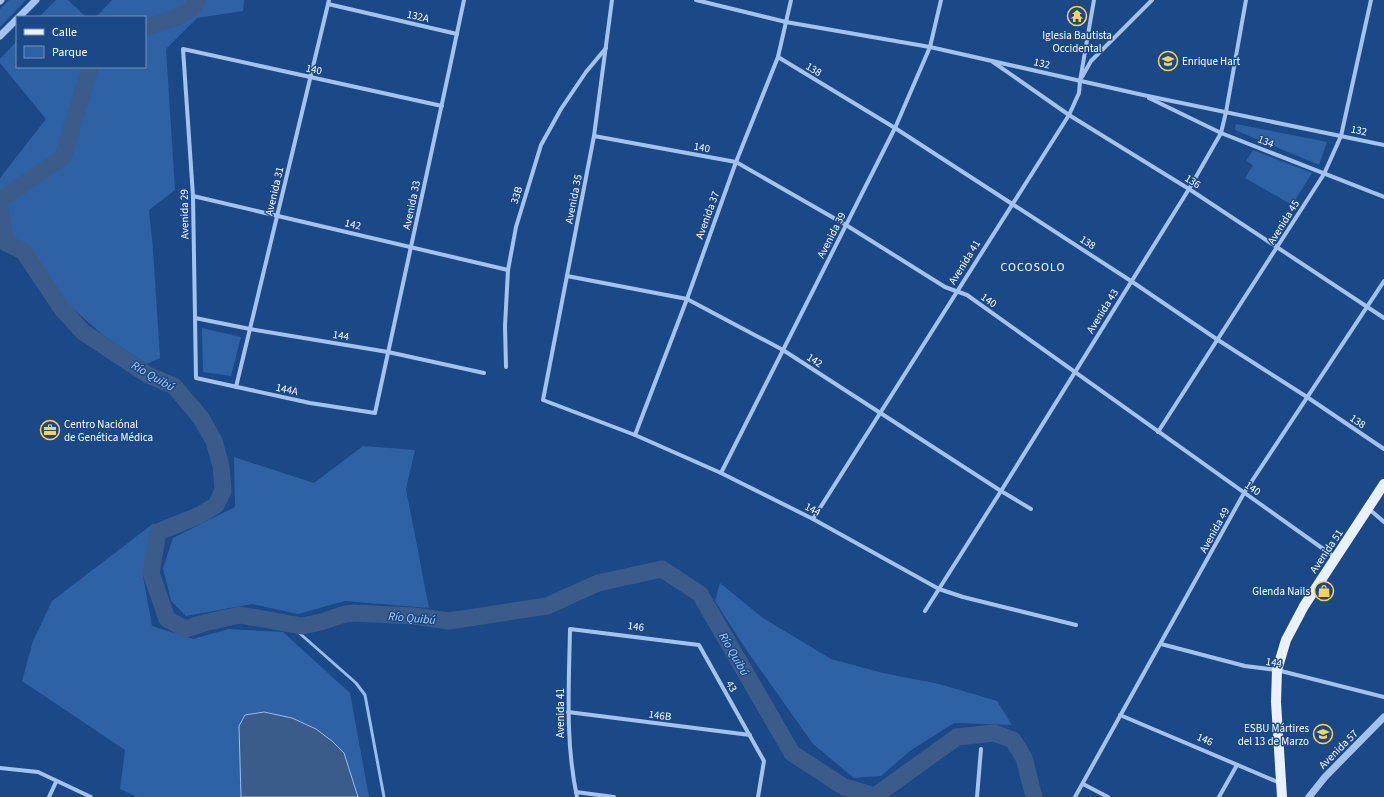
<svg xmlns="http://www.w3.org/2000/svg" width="1384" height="797" viewBox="0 0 1384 797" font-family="'Source Sans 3',sans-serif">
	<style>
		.green { fill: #2e62a5 }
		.water { fill: #3b5c8a; stroke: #96bdee }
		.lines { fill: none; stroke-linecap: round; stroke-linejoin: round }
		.stream { stroke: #96bdee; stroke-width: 3 }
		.river { stroke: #3b5c8a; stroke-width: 17 }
		.minor { stroke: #a4c3ec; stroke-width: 4 }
		.tertiary { stroke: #a4c3ec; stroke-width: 7 }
		.primary { stroke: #e9f1ff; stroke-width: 10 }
		.labels { text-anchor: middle; stroke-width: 3; stroke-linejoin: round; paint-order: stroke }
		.street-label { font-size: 11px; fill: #fff; stroke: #1b4887 }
		.poi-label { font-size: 11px; fill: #fff; stroke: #1b4887; text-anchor: start }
		.neighbourhood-label { font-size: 12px; letter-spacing: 1px; fill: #fff; stroke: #1b4887 }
		.water-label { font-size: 12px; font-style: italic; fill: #afcdf3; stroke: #1b4887 }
	</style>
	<rect width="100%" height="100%" fill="#1b4887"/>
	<g class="green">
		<path d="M9 0H26L0 27V9Z"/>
		<path d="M56 0H68L86 17H39Z"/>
		<path d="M112 0H244L243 11 197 18 166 49 175 190 149 210 153 249 160 358 147 364 104 336 71 307 45 292 22 260 2 248 0 242V178L46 119 0 63V59L17 41V67H145V17H96Z"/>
		<path d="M1236 124 1327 142 1319 165 1235 130Z"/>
		<path d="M1253 150 1312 173 1292 205 1245 178 1253 165 1246 161Z"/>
		<path d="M202 328 241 337 231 376 203 372Z"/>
		<path d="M363 446 415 450 406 489 429 608 345 601 298 614 252 604 186 616 171 601 163 568 173 538 235 507 234 457 314 483Z"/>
		<path d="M154 523 143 576 152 626 193 639 229 629 283 632 350 693 369 797H137L120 789 125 750 22 681 33 641 52 601Z"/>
		<path d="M720 583 763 618 831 659 883 673 939 684 997 701 1012 725 954 723 910 751 881 776 854 778 813 744 745 648 715 601Z"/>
	</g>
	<path class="water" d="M264 712 292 718 316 729 332 741 344 753 358 797H241L239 726 245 715Z"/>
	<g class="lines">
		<path class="stream" d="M288 623 356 683 365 695 384 797"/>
		<g class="river">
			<path d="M145 28 175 18 192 9 197 0"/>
			<path d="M0 200 63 157 90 67"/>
			<path d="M0 209 6 243 23 251 62 309 83 332 148 375 174 386 201 418 214 441 221 466 223 491 216 505 200 515 158 532 151 573 167 619 185 629 208 622 240 615 302 626 321 622 345 614 355 613 413 616 449 621 547 606 598 583 662 569 700 594 792 753 844 787 875 796 957 737 994 733 1013 740 1024 758 1034 797"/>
		</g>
		<g class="minor">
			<path d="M612 0 594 136 543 400 635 435 721 473 813 519 939 589 963 597 1076 625"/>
			<path d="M696 0 786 22 930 47 1143 95 1384 145"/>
			<path d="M328 4 457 34"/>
			<path d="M778 57 895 128 1131 281 1218 340 1307 397 1384 449"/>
			<path d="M993 62 1069 115 1189 189 1384 318"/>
			<path d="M1082 77 1091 61 1152 0"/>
			<path d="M1149 98 1221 133 1384 197"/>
			<path d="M442 106 183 49 193 196 196 378 310 403 375 413C405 276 435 138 464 0"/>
			<path d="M594 136 736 162 846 225 945 287 967 295 1336 558"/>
			<path d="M193 196 508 270"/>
			<path d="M567 276 687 299 783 350 1001 491 1031 509"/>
			<path d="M195 318 250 329 388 352 484 373"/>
			<path d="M506 367 505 326 508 270 516 227 541 145 561 109 586 72 606 48"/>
			<path d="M236 387 329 0"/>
			<path d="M1158 432 1324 174 1341 136 1371 0"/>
			<path d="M635 435 687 299 736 162 778 57 791 0"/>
			<path d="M721 473 895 128 930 47 941 0"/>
			<path d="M1369 509 1384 522"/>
			<path d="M813 519 1069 115 1079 93 1080 81 1094 0"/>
			<path d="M925 611 1001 491 1189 189 1221 133 1226 112 1246 0"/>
			<path d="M1161 644 1245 666 1277 670 1384 697"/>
			<path d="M568 712 750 735"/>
			<path d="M1120 715 1280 783"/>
			<path d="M0 768 38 772 91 797"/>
			<path d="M1083 784 1108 797"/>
			<path d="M576 792 614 797"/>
			<path d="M49 797 56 782"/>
			<path d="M577 797C565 741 569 685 570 629L699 645 764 761 758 797"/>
			<path d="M977 797 981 749"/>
			<path d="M1075 797 1244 493 1384 281"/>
			<path d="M1219 797 1237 765"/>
		</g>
		<g class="tertiary">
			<path d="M0 1 1 0"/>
			<path d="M19 17 36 0"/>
			<path d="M0 36 17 19"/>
			<path d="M1309 797 1325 777 1384 717"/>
		</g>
		<path class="primary" d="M1282 797 1276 702 1277 670 1286 640 1304 606 1384 484"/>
	</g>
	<defs>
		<symbol id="temple-ring" viewBox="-11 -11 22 22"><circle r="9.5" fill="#1b4887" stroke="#fdd360" stroke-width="1.5"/><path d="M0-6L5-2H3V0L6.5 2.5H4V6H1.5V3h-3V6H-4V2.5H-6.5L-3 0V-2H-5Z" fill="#fdd360"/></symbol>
		<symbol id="school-ring" viewBox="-11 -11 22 22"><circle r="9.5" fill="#1b4887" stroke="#fdd360" stroke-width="1.5"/><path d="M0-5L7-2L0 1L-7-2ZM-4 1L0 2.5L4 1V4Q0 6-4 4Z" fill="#fdd360"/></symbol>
		<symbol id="office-ring" viewBox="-11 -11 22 22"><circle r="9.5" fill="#1b4887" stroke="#fdd360" stroke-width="1.5"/><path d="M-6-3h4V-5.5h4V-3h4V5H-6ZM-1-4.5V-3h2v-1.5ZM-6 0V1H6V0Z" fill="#fdd360"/></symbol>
		<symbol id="shop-ring" viewBox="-11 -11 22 22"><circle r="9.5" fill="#1b4887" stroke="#fdd360" stroke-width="1.5"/><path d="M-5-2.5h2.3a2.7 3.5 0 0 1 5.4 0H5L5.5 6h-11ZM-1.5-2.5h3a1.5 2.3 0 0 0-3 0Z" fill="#fdd360"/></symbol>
	</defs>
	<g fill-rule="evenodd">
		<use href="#temple-ring" x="1066" y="5" width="22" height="22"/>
		<use href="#school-ring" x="1157" y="50" width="22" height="22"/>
		<use href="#office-ring" x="39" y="419" width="22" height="22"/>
		<use href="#shop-ring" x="1313" y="580" width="22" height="22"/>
		<use href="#school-ring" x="1312" y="723" width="22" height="22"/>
	</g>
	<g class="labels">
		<g class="street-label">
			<text transform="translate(418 16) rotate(13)" y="4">132A</text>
			<text transform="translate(1042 63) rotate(13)" y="4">132</text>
			<text transform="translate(314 69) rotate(12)" y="4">140</text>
			<text transform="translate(814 69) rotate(31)" y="4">138</text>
			<text transform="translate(1359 130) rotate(12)" y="4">132</text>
			<text transform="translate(1266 141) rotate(22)" y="4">134</text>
			<text transform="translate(702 147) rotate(10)" y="4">140</text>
			<text transform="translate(1193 181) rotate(33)" y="4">136</text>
			<text transform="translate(274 191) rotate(-77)" y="4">Avenida 31</text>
			<text transform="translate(516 195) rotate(-73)" y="4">33B</text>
			<text transform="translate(573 199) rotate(-79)" y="4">Avenida 35</text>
			<text transform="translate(411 205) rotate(-78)" y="4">Avenida 33</text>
			<text transform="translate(184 214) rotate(-91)" y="4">Avenida 29</text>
			<text transform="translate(707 215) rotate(-70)" y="4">Avenida 37</text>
			<text transform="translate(1283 222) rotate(-58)" y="4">Avenida 45</text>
			<text transform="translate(353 224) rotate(13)" y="4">142</text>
			<text transform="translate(831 235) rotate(-63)" y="4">Avenida 39</text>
			<text transform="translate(1088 242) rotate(33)" y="4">138</text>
			<text transform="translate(964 262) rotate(-58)" y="4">Avenida 41</text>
			<text transform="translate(989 300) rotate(35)" y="4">140</text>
			<text transform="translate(1102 311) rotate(-58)" y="4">Avenida 43</text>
			<text transform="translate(341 335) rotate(9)" y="4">144</text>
			<text transform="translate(815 360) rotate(33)" y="4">142</text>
			<text transform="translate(287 389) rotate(12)" y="4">144A</text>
			<text transform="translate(1358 421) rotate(34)" y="4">138</text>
			<text transform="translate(1253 488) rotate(35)" y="4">140</text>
			<text transform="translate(813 509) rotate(27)" y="4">144</text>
			<text transform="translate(1214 530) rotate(-61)" y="4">Avenida 49</text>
			<text transform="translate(1326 551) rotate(-56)" y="4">Avenida 51</text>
			<text transform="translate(636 626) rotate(7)" y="4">146</text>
			<text transform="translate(1274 662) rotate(9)" y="4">144</text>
			<text transform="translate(732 686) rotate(61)" y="4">43</text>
			<text transform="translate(560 713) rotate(-90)" y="4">Avenida 41</text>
			<text transform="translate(660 715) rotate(7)" y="4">146B</text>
			<text transform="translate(1205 739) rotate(23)" y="4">146</text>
			<text transform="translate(1338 749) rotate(-45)" y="4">Avenida 57</text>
		</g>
		<g class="poi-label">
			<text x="1077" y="39" text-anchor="middle">Iglesia Bautista<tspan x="1077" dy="13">Occidental</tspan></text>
			<text x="1182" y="65">Enrique Hart</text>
			<text x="64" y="428">Centro Naciónal<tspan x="64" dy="13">de Genética Médica</tspan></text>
			<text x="1310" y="595" text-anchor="end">Glenda Nails</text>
			<text x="1309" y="732" text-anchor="end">ESBU Mártires<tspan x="1309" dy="13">del 13 de Marzo</tspan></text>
		</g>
		<g class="neighbourhood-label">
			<text x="1033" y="271">COCOSOLO</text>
		</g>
		<g class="water-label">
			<text transform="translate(153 376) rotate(30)" y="4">Río Quibú</text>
			<text transform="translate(412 618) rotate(5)" y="4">Río Quibú</text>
			<text transform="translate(734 654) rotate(60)" y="4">Río Quibú</text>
		</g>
	</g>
	<rect x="16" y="16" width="130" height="52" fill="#1b4887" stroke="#7691b7"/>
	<rect x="24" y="29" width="20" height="6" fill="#e9f1ff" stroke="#7691b7"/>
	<text x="52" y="36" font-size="12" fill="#ffffff">Calle</text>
	<rect x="24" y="46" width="20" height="12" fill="#2e62a5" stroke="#7691b7"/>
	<text x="52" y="56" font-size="12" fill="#ffffff">Parque</text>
</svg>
